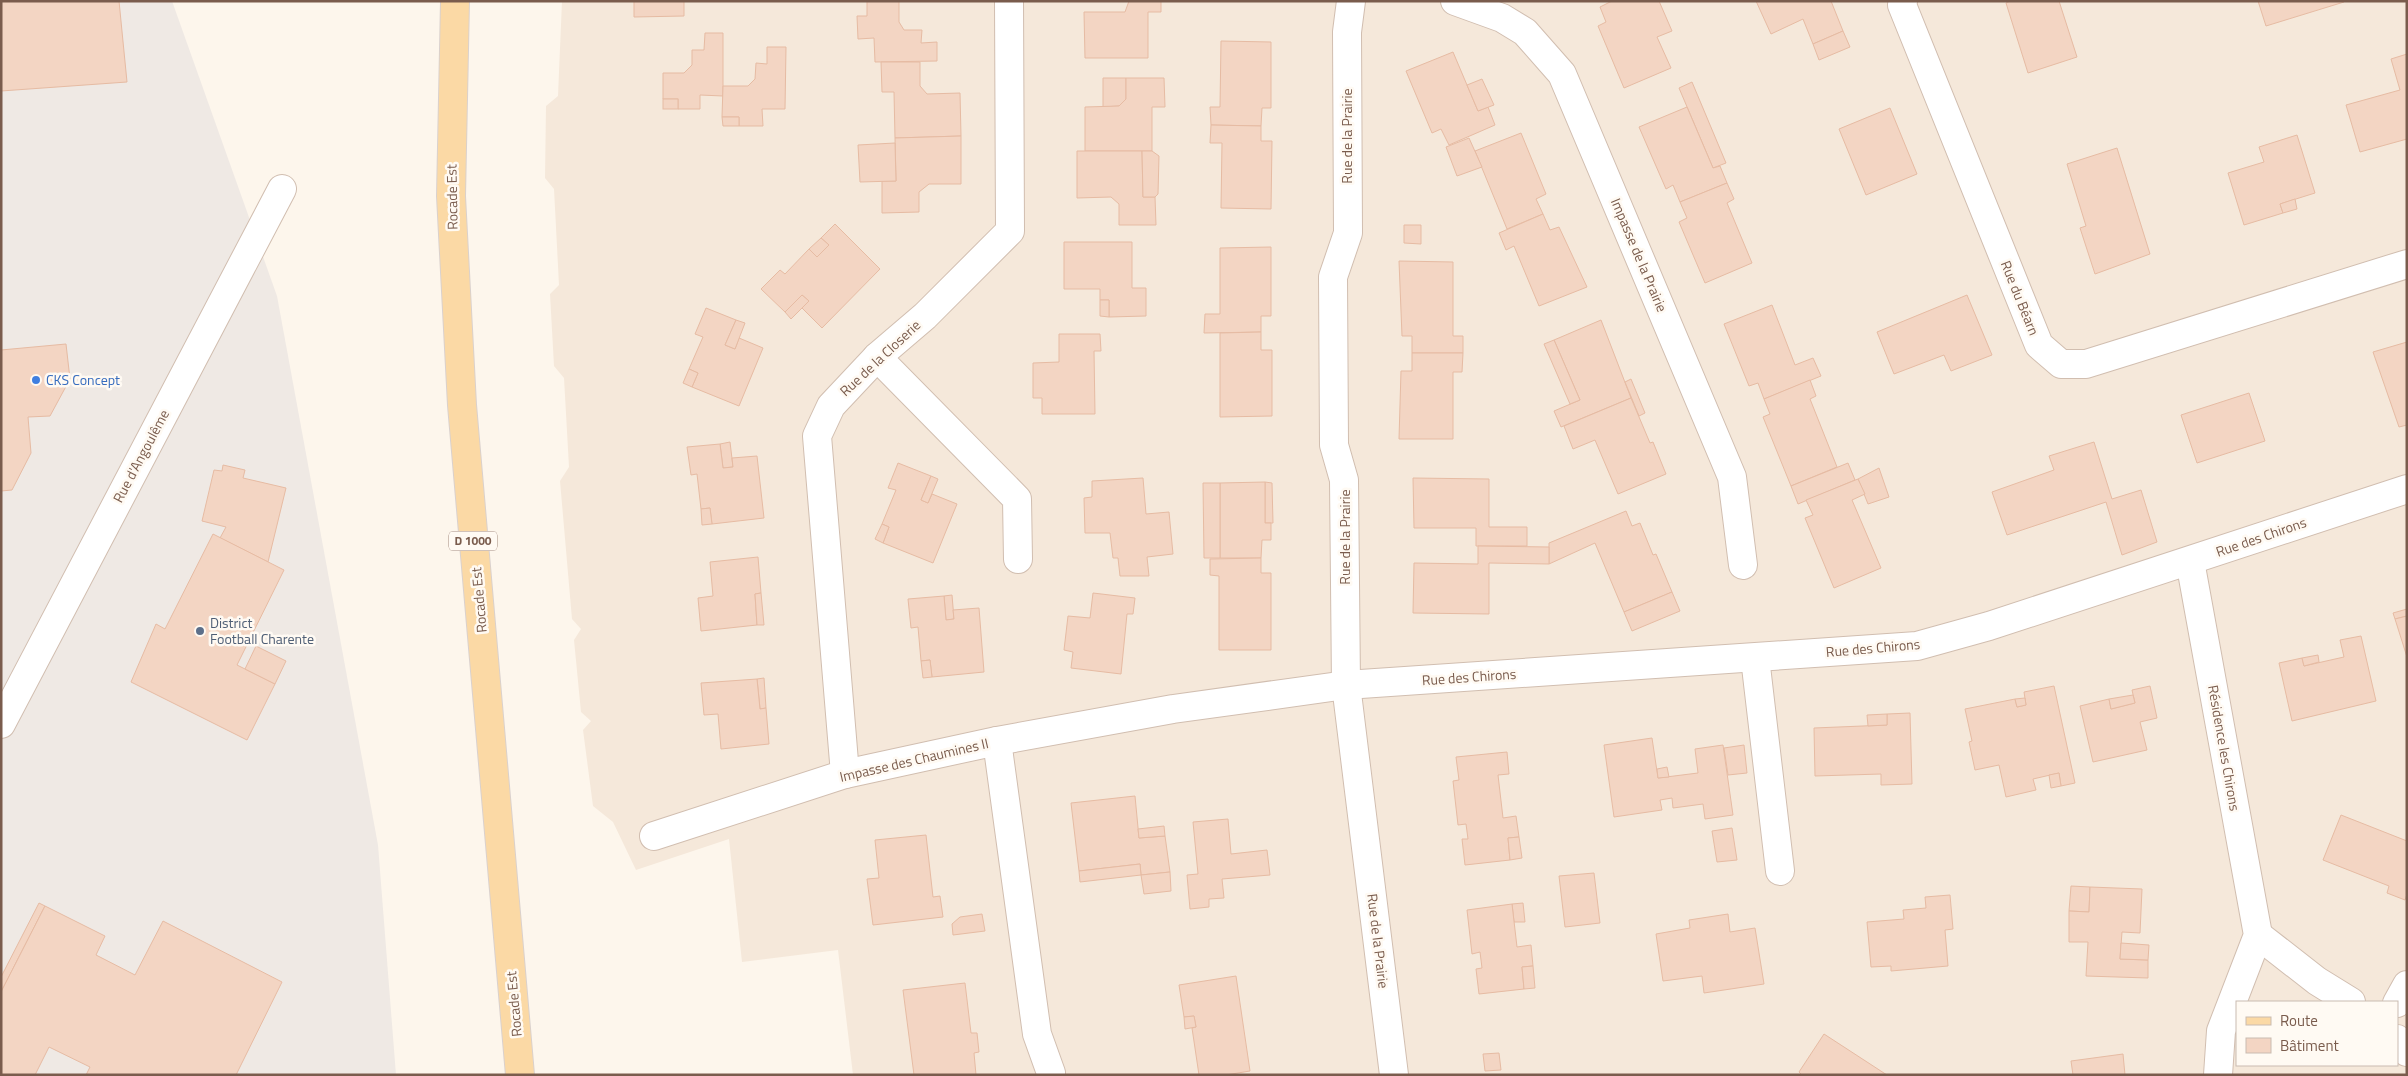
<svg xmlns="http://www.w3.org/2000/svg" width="2408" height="1076" viewBox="0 0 2408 1076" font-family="'Titillium Web',sans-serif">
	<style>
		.residential { fill: #f5e8da; fill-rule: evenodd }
		.industrial { fill: #efe9e4 }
		.building { fill: #f3d5c3; stroke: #e6bba3 }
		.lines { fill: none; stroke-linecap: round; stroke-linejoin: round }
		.street-casing { stroke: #d1beb0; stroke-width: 30 }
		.primary-casing { stroke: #dad1cd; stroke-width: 30 }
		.street { stroke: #fff; stroke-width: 28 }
		.primary { stroke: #fbd9a5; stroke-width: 28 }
		.shop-dot { fill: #3f7fe0; stroke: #fffaf3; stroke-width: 2 }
		.service-dot { fill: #5c6f8a; stroke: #fffaf3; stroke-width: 2 }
		.labels { text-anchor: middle; stroke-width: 5; stroke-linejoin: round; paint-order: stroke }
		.shield { fill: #fffaf3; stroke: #a28b7f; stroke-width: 1 }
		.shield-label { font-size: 12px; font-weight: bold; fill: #7a5c4d }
		.street-label { font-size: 14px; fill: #7a5c4d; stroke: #fffaf3 }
		.shop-label { font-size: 14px; fill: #366cbe; stroke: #fffaf3; text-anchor: start }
		.service-label { font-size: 14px; fill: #4e5e75; stroke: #fffaf3; text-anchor: start }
	</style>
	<rect width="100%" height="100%" fill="#fdf6ec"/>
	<path class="residential" d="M562 1H2407V1075H853L838 950 742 962 729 839 636 870 613 822 593 806 583 730 591 721 581 712 574 640 581 629 572 619 560 481 569 467 564 378 554 366 550 294 559 285 554 189 545 178 546 106 558 96ZM2237 1002H2397V1065H2237Z"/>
	<path class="industrial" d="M1 1H172L277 296 378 845 396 1075H1Z"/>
	<g class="building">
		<path d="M1 1H119L127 82 1 91Z"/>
		<path d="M634 1H684V16L634 17Z"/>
		<path d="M867 1H899V22L904 30H922L921 43 937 42V61L875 62 874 38 858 39 857 16H867Z"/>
		<path d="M1129 1H1161V12H1148V58H1085L1084 12H1125Z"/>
		<path d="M1612 1H1659L1672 31 1657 37 1671 68 1624 88 1598 26 1606 22 1600 7Z"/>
		<path d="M1756 1H1831L1843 31 1813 44 1803 19 1771 34Z"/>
		<path d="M2010 1H2059L2077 57 2028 73 2006 3Z"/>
		<path d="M2258 1H2344V2L2266 26Z"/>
		<path d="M1843 31 1850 47 1819 60 1813 44Z"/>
		<path d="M705 33H723V96L700 95V109H678V99H663V73H684L692 65V50H704Z"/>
		<path d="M1221 41 1271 42V108H1262L1261 126 1211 125 1210 107H1220Z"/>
		<path d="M767 47H786L785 109H762L763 126H739V117H722L723 86H748L755 79 756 63 767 64Z"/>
		<path d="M1453 52 1478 111 1488 107 1495 125 1449 145 1441 129 1432 133 1406 71Z"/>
		<path d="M2407 54V139L2360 152 2346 105 2400 90 2391 59Z"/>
		<path d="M881 62H920V86L927 94 960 93 961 136 895 138 894 92H882Z"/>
		<path d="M1103 78H1126V99L1119 106 1103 107Z"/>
		<path d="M1126 78H1164L1165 107H1152V151H1085V107L1119 106 1126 99Z"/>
		<path d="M1482 79 1494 105 1478 111 1467 85Z"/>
		<path d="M1692 82 1726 163 1713 168 1679 88Z"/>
		<rect x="663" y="99" width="15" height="10"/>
		<path d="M1687 107 1713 168 1720 166 1727 183 1680 202 1673 185 1666 189 1639 127Z"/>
		<path d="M1890 108 1917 174 1866 195 1839 129Z"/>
		<path d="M722 117H739V126H723Z"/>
		<path d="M1211 125 1261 126V141H1272L1271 209 1221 208 1222 143H1210Z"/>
		<path d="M1521 133 1546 194 1536 199 1543 214 1507 229 1475 151Z"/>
		<path d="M2297 135 2315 193 2280 204 2283 213 2244 225 2228 173 2264 162 2259 147Z"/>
		<path d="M961 136V184H929L919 192V212L882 213V181H896L895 138Z"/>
		<path d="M1469 138 1482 167 1457 176 1446 147Z"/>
		<path d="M895 143 896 181 860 182 858 145Z"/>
		<path d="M2117 148 2150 254 2095 274 2080 228 2086 226 2067 164Z"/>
		<path d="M1077 151H1142L1143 197H1155L1156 225H1119V204L1111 197 1077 198Z"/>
		<path d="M1142 151H1152L1159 156 1158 194 1155 197H1143Z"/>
		<path d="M1727 183 1734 199 1727 203 1752 263 1705 283 1679 222 1687 218 1680 202Z"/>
		<path d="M2295 199 2297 209 2283 213 2280 204Z"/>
		<path d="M1543 214 1550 230 1559 227 1587 287 1539 306 1514 246 1506 250 1499 233Z"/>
		<path d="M835 224 880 269 822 328 802 308 809 301 802 295 785 312 761 289 780 270 785 274 809 249 817 257 829 245 821 238Z"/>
		<path d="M1404 225H1421V244L1404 243Z"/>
		<path d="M821 238 829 245 817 257 809 249Z"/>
		<path d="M1064 242H1132V288H1146V316L1109 317V300H1100V289H1064Z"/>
		<path d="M1271 247V316H1261V332L1204 333 1205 314H1220V248Z"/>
		<path d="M1399 261 1453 262V336H1463V353H1412V336H1402Z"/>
		<path d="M802 295 809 301 791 319 785 312Z"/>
		<path d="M1967 295 1992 355 1951 371 1944 355 1894 374 1877 332Z"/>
		<path d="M1100 300H1109V317L1100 316Z"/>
		<path d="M1772 305 1795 365 1813 358 1821 376 1764 399 1758 383 1749 386 1724 324Z"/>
		<path d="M706 308 736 320 725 345 735 349 739 338 763 348 739 406 692 387 698 373 689 369 703 337 695 334Z"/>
		<path d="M736 320 745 323 735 349 725 345Z"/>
		<path d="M1601 320 1631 398 1561 427 1554 411 1580 400 1554 340Z"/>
		<path d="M1261 332V350H1272V416L1220 417V333Z"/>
		<path d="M1059 334H1100L1101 351H1094L1095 414H1042V398H1033V363L1059 362Z"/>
		<path d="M1554 340 1580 400 1570 404 1544 344Z"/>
		<path d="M2407 342V425L2399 427 2373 352Z"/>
		<path d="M66 344 70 379 50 416 28 417 31 453 12 490 1 491V350Z"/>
		<path d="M1412 353H1463L1462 372H1453V439H1399L1401 371H1412Z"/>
		<path d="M689 369 698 373 692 387 683 383Z"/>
		<path d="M1631 379 1645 413 1639 416 1625 382Z"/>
		<path d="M1810 380 1816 396 1810 399 1837 467 1791 486 1763 417 1770 414 1764 399Z"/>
		<path d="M2249 393 2265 441 2197 463 2181 415Z"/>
		<path d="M1631 398 1650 443 1653 442 1666 474 1618 494 1595 440 1573 449 1564 426Z"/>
		<path d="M730 442 733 467 723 468 720 444Z"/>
		<path d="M2094 442 2112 499 2141 490 2157 542 2122 555 2106 502 2007 535 1992 492 2054 470 2049 456Z"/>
		<path d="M720 444 723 468 733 467 732 458 757 456 764 518 712 524 710 508 701 509 697 474 691 475 687 447Z"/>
		<path d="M898 463 931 476 921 500 928 503 932 494 957 504 933 563 883 543 889 527 882 524 896 490 888 488Z"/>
		<path d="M1848 463 1855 480 1798 504 1791 486Z"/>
		<path d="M223 465 245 470 243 478 286 488 268 562 220 538 226 527 202 521 214 470 222 471Z"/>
		<path d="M1879 468 1889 497 1868 504 1858 479Z"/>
		<path d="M931 476 938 479 928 503 921 500Z"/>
		<path d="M1143 478 1146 514 1169 512 1173 554 1147 557 1149 576H1120L1118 558H1113L1110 533H1085L1084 498 1092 497V481Z"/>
		<path d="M1413 478 1489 479V527H1527V546H1476V528H1414Z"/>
		<path d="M1858 479 1865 494 1852 500 1881 568 1834 588 1805 518 1813 515 1806 500Z"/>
		<path d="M1265 482 1272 483 1273 523H1265Z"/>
		<path d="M1265 482V523H1271V540H1262L1261 558H1220V483Z"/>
		<path d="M1203 483H1220V558H1204Z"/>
		<path d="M710 508 712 524 702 525 701 509Z"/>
		<path d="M1626 511 1632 526 1640 523 1653 555 1656 554 1672 592 1624 612 1595 543 1549 564V543Z"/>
		<path d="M882 524 889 527 883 543 875 539Z"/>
		<path d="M213 534 284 570 237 665 275 684 247 740 131 682 156 624 165 629Z"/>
		<path d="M1478 546 1549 547V564L1489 563V614L1413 613 1414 563 1478 564Z"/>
		<path d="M758 557 761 593 755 594 757 625 701 631 698 598 713 596 710 562Z"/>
		<path d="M1261 558V573H1271V650H1219V576L1210 575V559Z"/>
		<path d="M1672 592 1680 611 1632 631 1624 612Z"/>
		<path d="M761 593 764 625H757L755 594Z"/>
		<path d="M1093 593 1135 598 1133 614H1127L1121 674 1071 668 1073 652 1064 650 1068 616 1090 618Z"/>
		<path d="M952 595 954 619 946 620 944 596Z"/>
		<path d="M944 596 946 620 954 619 953 610 979 608 984 672 932 677 930 660 921 661 918 627 911 628 908 599Z"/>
		<path d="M2407 609V616L2395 619 2393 613Z"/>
		<path d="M2407 616V657L2395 619Z"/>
		<path d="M2361 636 2376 701 2292 721 2279 663 2302 658 2304 666 2344 657 2340 640Z"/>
		<path d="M256 646 286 661 275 684 245 669Z"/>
		<path d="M2318 655 2319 662 2304 666 2302 658Z"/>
		<path d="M930 660 932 677 923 678 921 661Z"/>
		<path d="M764 678 766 708 760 709 757 679Z"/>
		<path d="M757 679 760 709 766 708 769 744 721 749 718 714 704 715 701 683Z"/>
		<path d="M2054 686 2075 783 2061 786 2059 773 2033 779 2036 790 2006 797 1999 765 1975 770 1969 742 1972 741 1965 709 2015 699 2017 707 2026 705 2024 692Z"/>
		<path d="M2150 686 2157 718 2140 722 2147 750 2093 762 2080 706 2109 699 2111 709 2135 703 2132 690Z"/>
		<path d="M2133 695 2135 703 2111 709 2109 699Z"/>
		<path d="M2025 698 2026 705 2017 707 2015 699Z"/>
		<path d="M1910 713 1912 784 1881 785V774L1815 776 1814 728 1887 725V714Z"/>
		<path d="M1887 714V725L1868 726 1867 715Z"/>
		<path d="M1652 738 1658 778 1698 773 1695 749 1723 745 1733 815 1705 819 1703 804 1673 808 1672 798 1660 800 1662 810 1614 817 1604 745Z"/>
		<path d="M1744 745 1747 773 1728 775 1724 748Z"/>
		<path d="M1507 752 1509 774 1498 775 1503 818 1516 816 1519 837 1508 838 1510 860 1465 865 1462 839H1468L1466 824 1458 825 1453 781 1459 780 1456 757Z"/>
		<path d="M1667 767 1669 777 1658 778 1657 769Z"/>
		<path d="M2059 773 2061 786 2051 788 2049 775Z"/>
		<path d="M1135 796 1139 838 1165 836 1170 872 1141 875 1140 864 1079 871 1071 803Z"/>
		<path d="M2341 815 2407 841V894L2405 900 2387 893 2389 886 2323 860Z"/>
		<path d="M1228 819 1231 854 1267 850 1270 875 1222 879 1224 898 1209 899V907L1190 909 1187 875 1198 874 1193 822Z"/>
		<path d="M1164 826 1165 836 1139 838 1138 829Z"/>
		<path d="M1732 828 1737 860 1717 862 1712 831Z"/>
		<path d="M926 835 933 897 940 896 943 917 873 925 867 879 879 878 875 840Z"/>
		<path d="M1519 837 1522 858 1510 860 1508 838Z"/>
		<path d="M1140 864 1141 875 1080 882 1079 871Z"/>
		<path d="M1170 872 1171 891 1144 894 1141 875Z"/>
		<path d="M1594 873 1600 923 1565 927 1559 876Z"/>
		<path d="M2071 886 2090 887 2089 912 2069 911Z"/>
		<path d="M2090 887 2142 889 2140 933 2122 932 2120 959 2148 960V978L2086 976 2088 942H2069V911L2089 912Z"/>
		<path d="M1950 895 1953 929 1945 930 1948 966 1891 971V966L1871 967 1867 922 1904 919 1903 910 1926 908 1925 897Z"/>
		<path d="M39 903 45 906 1 992V977Z"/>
		<path d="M1523 903 1525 922H1514L1512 904Z"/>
		<path d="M1512 904 1517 947 1531 945 1533 966 1522 967 1524 989 1479 994 1476 969 1482 968 1480 952 1472 954 1467 910Z"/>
		<path d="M45 906 105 936 96 955 135 975 163 921 282 982 236 1075H86L90 1067 49 1047 35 1075H1V992Z"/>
		<path d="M982 914 985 931 953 935 952 924 960 917Z"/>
		<path d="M1728 914 1730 932 1755 928 1764 984 1704 993 1702 976 1663 981 1656 934 1690 928 1689 920Z"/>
		<path d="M2121 943 2149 945 2148 960 2120 959Z"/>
		<path d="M1533 966 1535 988 1524 989 1522 967Z"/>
		<path d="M1236 976 1250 1071 1226 1075H1199L1192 1028 1196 1027 1194 1016 1184 1017 1179 985Z"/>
		<path d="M965 983 971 1033H977L979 1052 974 1053 976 1075H914L903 990Z"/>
		<path d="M1194 1016 1196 1027 1185 1029 1184 1017Z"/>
		<path d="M1824 1034 1887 1075H1802L1799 1072Z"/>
		<path d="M1499 1053 1501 1070 1485 1071 1483 1054Z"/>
		<path d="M2123 1054 2125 1075H2073L2071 1061Z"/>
	</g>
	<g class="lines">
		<defs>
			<g id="street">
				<path d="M1351 1 1347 32 1348 233 1333 277 1334 445 1344 480 1346 685 1394 1075"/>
				<path d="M1455 1 1502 18 1525 32 1562 74 1732 477 1743 565"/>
				<path d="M1903 1 1902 5 2039 345 2061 364H2086L2407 264"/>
				<path d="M877 357 1017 499 1018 559"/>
				<path d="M2190 561 2258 935 2221 1031 2218 1075"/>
				<path d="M1755 658 1780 871"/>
				<path d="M1 724 282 189"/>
				<path d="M997 741 1173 709 1346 685 1917 646 1989 626 2407 489"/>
				<path d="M845 774 817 436 831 406 877 357 925 316 1010 231 1009 1"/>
				<path d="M654 836 845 774 997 741 1037 1034 1051 1073"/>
				<path d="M2258 935 2317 981 2351 1002"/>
				<path d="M2397 1003 2407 985"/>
				<path d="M2397 1039 2407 1052"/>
			</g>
			<path id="primary" d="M455 1 451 196 462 405 520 1075"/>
		</defs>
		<use href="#street" class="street-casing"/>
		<use href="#primary" class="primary-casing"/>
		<use href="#street" class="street"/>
		<use href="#primary" class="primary"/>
	</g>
	<circle class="shop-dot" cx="36" cy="380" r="5"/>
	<circle class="service-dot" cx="200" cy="631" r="5"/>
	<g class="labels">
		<rect class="shield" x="449" y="531.5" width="48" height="19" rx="4"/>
		<g class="shield-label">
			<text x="473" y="545">D 1000</text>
		</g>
		<g class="street-label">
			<text transform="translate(1347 136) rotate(-90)" y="5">Rue de la Prairie</text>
			<text transform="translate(452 197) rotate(-91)" y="5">Rocade Est</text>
			<text transform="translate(1639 255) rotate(67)" y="5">Impasse de la Prairie</text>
			<text transform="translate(2020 298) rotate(68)" y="5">Rue du Béarn</text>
			<text transform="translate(880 358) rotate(-43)" y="5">Rue de la Closerie</text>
			<text transform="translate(141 456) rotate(-62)" y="5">Rue d'Angoulême</text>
			<text transform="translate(1345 537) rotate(-90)" y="5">Rue de la Prairie</text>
			<text transform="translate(2261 537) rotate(-19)" y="5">Rue des Chirons</text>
			<text transform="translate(479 600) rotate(-95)" y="5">Rocade Est</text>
			<text transform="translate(1873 648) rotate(-5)" y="5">Rue des Chirons</text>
			<text transform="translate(1469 677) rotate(-4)" y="5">Rue des Chirons</text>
			<text transform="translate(2224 748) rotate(80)" y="5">Résidence les Chirons</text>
			<text transform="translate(914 760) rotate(-13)" y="5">Impasse des Chaumines II</text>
			<text transform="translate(1378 941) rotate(83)" y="5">Rue de la Prairie</text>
			<text transform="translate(514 1004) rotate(-95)" y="5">Rocade Est</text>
		</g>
		<g class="shop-label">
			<text x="46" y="385">CKS Concept</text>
		</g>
		<g class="service-label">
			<text x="210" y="628">District<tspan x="210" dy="16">Football Charente</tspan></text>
		</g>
	</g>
	<rect width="2408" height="1076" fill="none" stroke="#7a5c4d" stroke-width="5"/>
	<rect x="2236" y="1001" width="162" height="65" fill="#fffaf3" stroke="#cabbb1"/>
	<rect x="2246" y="1017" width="25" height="8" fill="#fbd9a5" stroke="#cabbb1"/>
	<text x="2280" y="1026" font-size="15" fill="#7a5c4d">Route</text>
	<rect x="2246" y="1038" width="25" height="15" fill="#f3d5c3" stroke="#cabbb1"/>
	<text x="2280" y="1051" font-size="15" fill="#7a5c4d">Bâtiment</text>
</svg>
